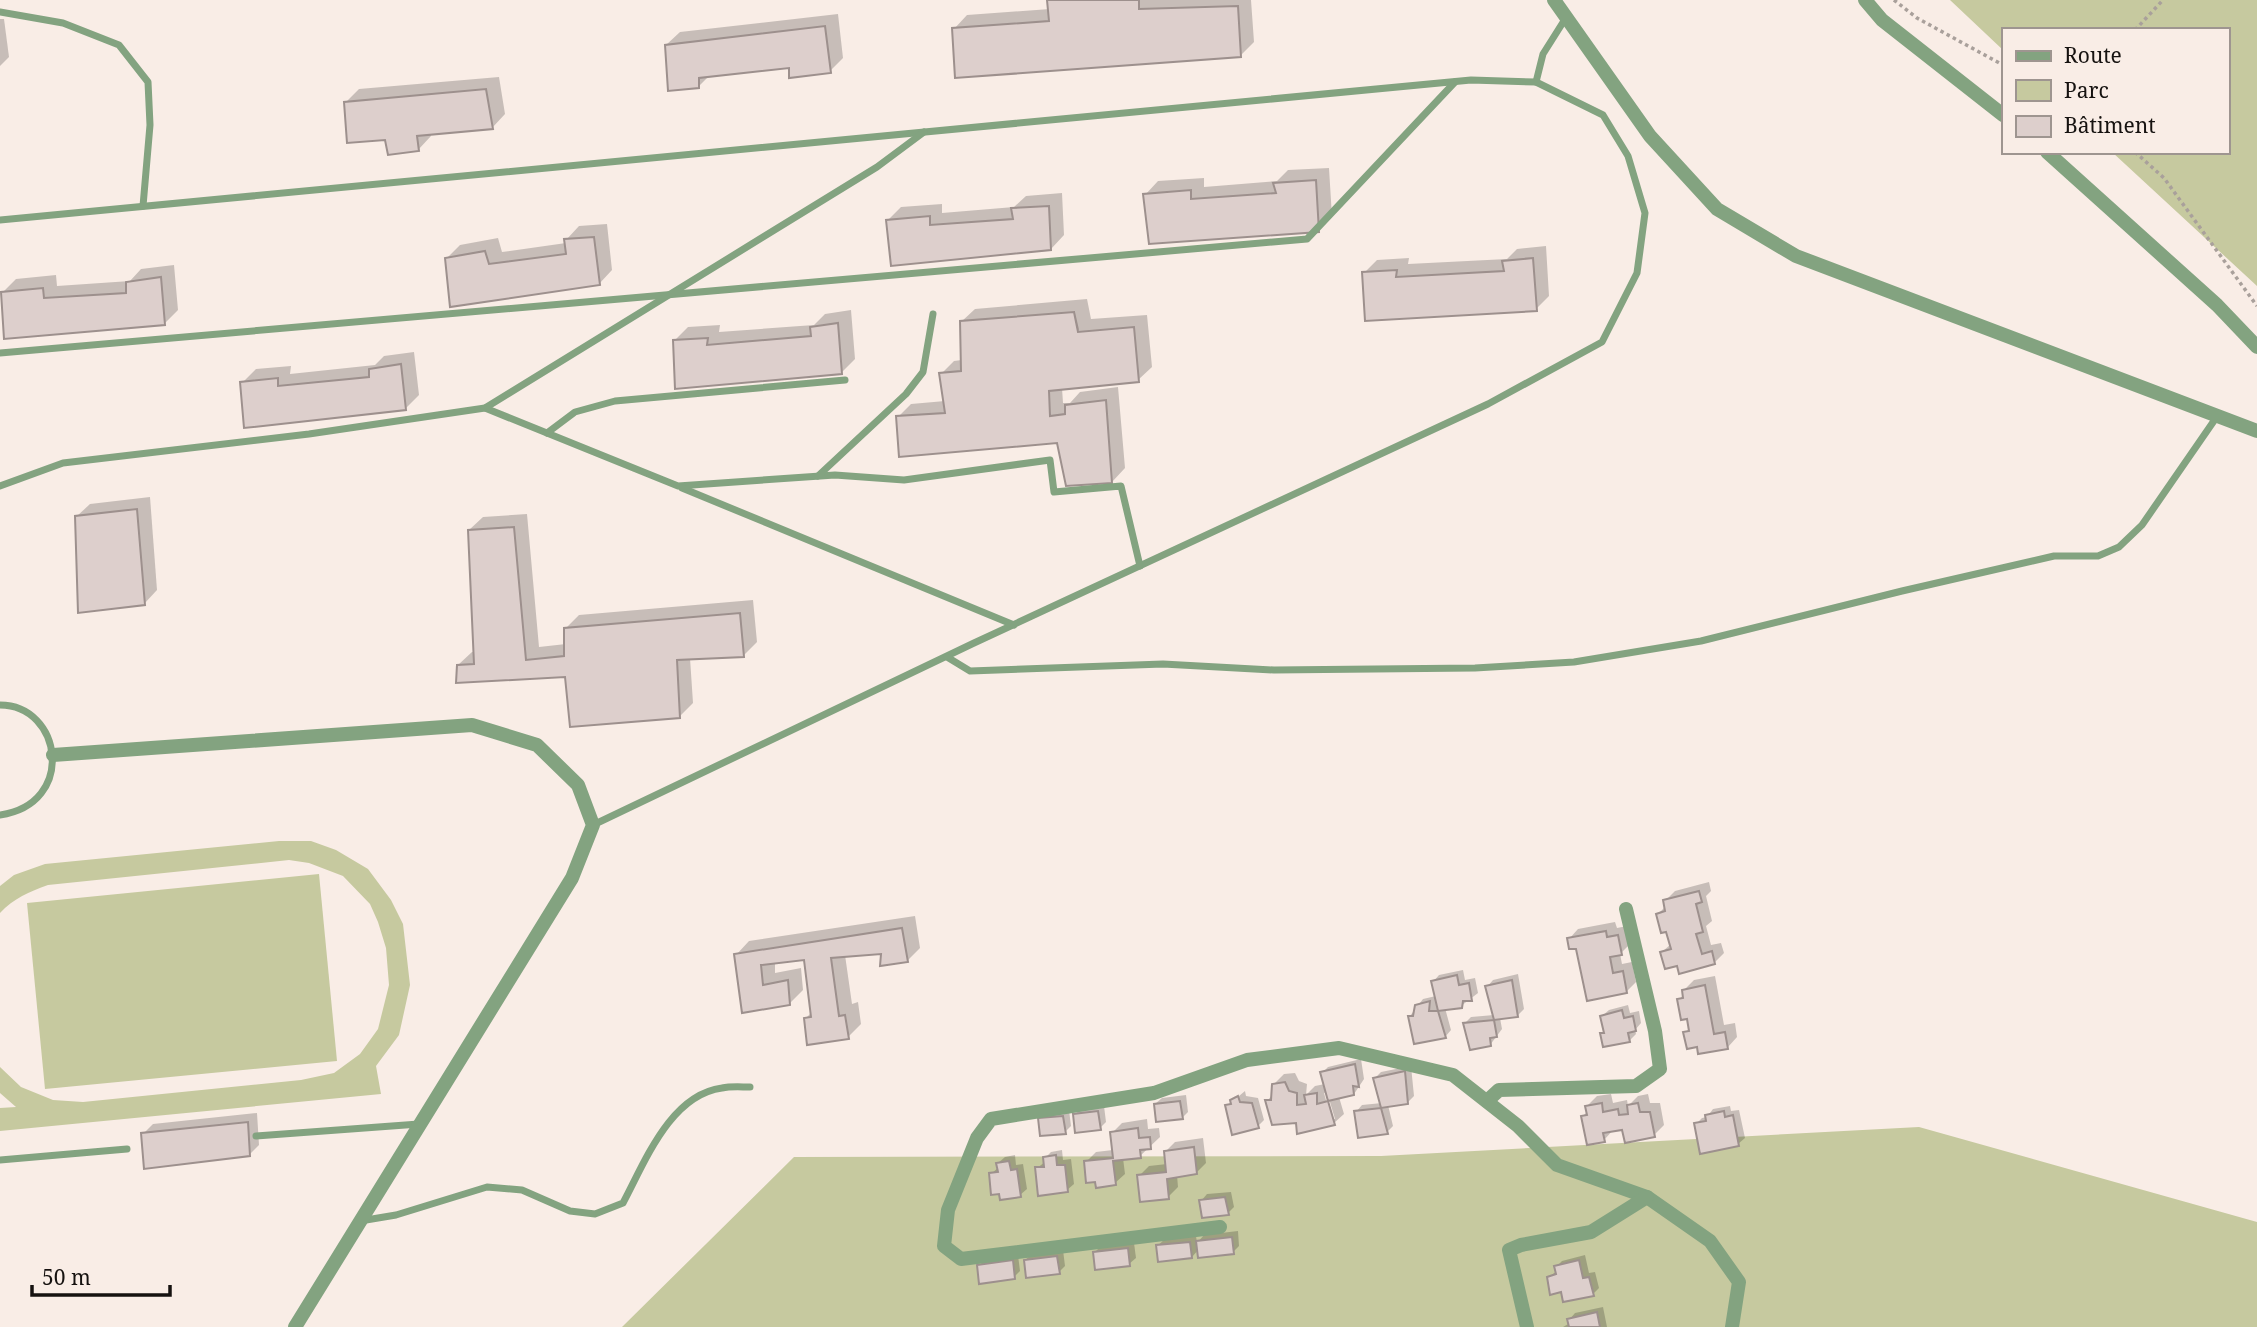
<svg xmlns="http://www.w3.org/2000/svg" width="2257" height="1327" font-family="'Noto Serif',serif">
<style>
.green{fill:#c6c99f}
.shadow{fill:#0003;fill-rule:evenodd}
.building{fill:#ddcfcc;stroke:#9d908d;stroke-width:2}
.lines{fill:none;stroke-linecap:round;stroke-linejoin:round}
.path{stroke:#a9a09b;stroke-width:3.5;stroke-dasharray:3.5 3.5;stroke-linecap:butt}
.service{stroke:#83a380;stroke-width:7}
.minor{stroke:#83a380;stroke-width:14}
</style>
<rect width="100%" height="100%" fill="#f9ede6"/>
<g class="green">
<path d="M1950 0H2257V286L2112 152H2227V30H2003V50Z"/>
<path d="M279 841H311L336 850 368 869 391 900 403 924 410 985 399 1035 376 1066 381 1094 0 1131V1108L16 1107 0 1093V1067L21 1087 53 1100 83 1102 301 1080 334 1073 360 1054 378 1029 389 985 386 948 378 922 370 904 343 876 309 863 289 860 48 885C29 892 14 898 0 913V886L14 875 45 864Z"/>
<path d="M319 874 337 1061 45 1089 27 903Z"/>
<path d="M1919 1127 2257 1222V1327H622L794 1157 1381 1156Z"/>
</g>
<g class="shadow">
<path d="M1049 0H1251L1254 42 1240 56 954 29 967 15 1050 9Z"/>
<path d="M838 14 843 58 830 71 791 66 710 75 698 87 666 45 680 32Z"/>
<path d="M0 19H4L9 57 0 66Z"/>
<path d="M499 77 505 114 492 128 431 133V136L418 150 387 138 346 102 359 89Z"/>
<path d="M1329 168 1332 217 1318 230 1145 195 1158 181 1204 178V187L1277 181 1288 170Z"/>
<path d="M1062 193 1064 235 1051 249 888 220 901 207 942 204V213L1014 207 1026 196Z"/>
<path d="M607 224 612 270 599 284 447 258 460 245 498 238 502 252 566 243V240L579 226Z"/>
<path d="M1546 246 1549 296 1536 309 1364 273 1377 260 1409 258 1408 264 1507 259 1517 249Z"/>
<path d="M174 265 178 310 165 323 3 292 16 279 56 275 57 286 130 281 141 269Z"/>
<path d="M1087 299 1091 319 1147 315 1152 367 1138 380 1062 388 1063 403H1070L1080 392 1118 387 1125 468 1112 482 1058 441 898 417 911 404 945 401 941 374 954 361 962 360 961 322 975 309Z"/>
<path d="M851 310 855 359 841 373 675 340 688 327 720 325 719 332 814 325 825 314Z"/>
<path d="M414 352 419 395 405 409 242 383 256 369 291 366 290 374 375 365 384 356Z"/>
<path d="M150 497 157 590 144 604 76 517 90 504Z"/>
<path d="M527 514 539 647 566 644V628L579 615 753 600 757 642 744 655 690 658 693 703 679 717 567 675 458 665 472 652H476L469 530 483 517Z"/>
<path d="M1709 882 1711 891 1706 896 1712 921 1706 926 1711 945 1721 943 1724 953 1714 963 1678 964 1662 952 1671 944 1667 929 1658 914 1666 906 1665 901 1675 891Z"/>
<path d="M915 916 920 948 907 961 883 952 845 955 852 1004 858 1002 861 1024 848 1037 806 1018 812 1012 805 958 775 961V973L801 968 803 990 790 1003 744 1011 736 955 749 941Z"/>
<path d="M1615 922 1617 928 1627 926 1631 943 1620 954 1622 964 1632 962 1636 982 1626 992 1569 939 1578 929Z"/>
<path d="M1463 970 1465 980 1475 978 1478 993 1461 1006 1445 1008 1451 1030 1445 1037 1410 1016 1423 999 1436 996 1433 982 1439 975Z"/>
<path d="M1518 974 1524 1009 1517 1016 1500 1018 1502 1029 1490 1045 1465 1023 1471 1017 1494 1015 1487 987 1493 980Z"/>
<path d="M1715 976 1724 1025 1735 1023 1737 1037 1728 1047 1698 1045 1685 1033 1690 1028 1688 1017 1679 1000 1684 994V990L1694 980Z"/>
<path d="M1628 1005 1630 1013 1639 1011 1641 1023 1635 1030 1636 1034 1629 1041 1602 1034 1605 1031 1602 1016 1609 1010Z"/>
<path d="M1361 1059 1364 1079 1354 1094 1339 1097 1344 1114 1334 1123 1297 1121 1267 1101 1273 1094 1274 1084 1284 1074 1295 1073 1299 1081 1307 1084 1306 1095 1315 1086 1325 1084 1322 1073 1328 1067ZM1327 1092 1335 1119H1331L1324 1093Z"/>
<path d="M1411 1066 1414 1096 1408 1102 1388 1105 1393 1126 1387 1132 1356 1112 1362 1105 1382 1103 1375 1078 1381 1072Z"/>
<path d="M1245 1091 1246 1096 1258 1098 1264 1120 1258 1126 1227 1106Z"/>
<path d="M1611 1094 1613 1103 1627 1100 1628 1106 1638 1096 1648 1094 1650 1103H1660L1664 1125 1654 1135 1624 1128 1614 1129 1604 1140 1583 1116 1588 1111 1587 1106 1597 1096Z"/>
<path d="M1186 1095 1188 1112 1182 1118 1155 1104 1162 1098Z"/>
<path d="M1104 1106 1106 1122 1100 1128 1074 1115 1081 1109Z"/>
<path d="M1730 1106 1731 1111 1739 1110 1745 1138 1738 1144 1696 1124 1702 1118 1707 1117 1713 1109Z"/>
<path d="M1069 1110 1071 1126 1065 1132 1040 1119Z"/>
<path d="M257 1113 259 1145 249 1155 143 1134 153 1124Z"/>
<path d="M1147 1119 1148 1129 1159 1128 1160 1137 1140 1156 1123 1158 1125 1174 1115 1183 1086 1162 1096 1152 1113 1150 1112 1133 1122 1123Z"/>
<path d="M1203 1138 1206 1163 1196 1173 1177 1175 1178 1187 1168 1197 1139 1176 1149 1166 1167 1164 1165 1152 1175 1142Z"/>
<path d="M1062 1150 1063 1160 1071 1159 1074 1184 1067 1190 1037 1168 1045 1162V1158L1051 1152Z"/>
<path d="M1015 1155 1016 1165 1023 1164 1027 1189 1020 1195 991 1174 999 1167 998 1163 1005 1157Z"/>
<path d="M1231 1192 1234 1207 1228 1213 1201 1201 1207 1194Z"/>
<path d="M1238 1231 1239 1246 1233 1252 1199 1249 1192 1257 1157 1246 1164 1240 1196 1236 1197 1243 1204 1235Z"/>
<path d="M1134 1243 1136 1258 1129 1264 1095 1252 1101 1246Z"/>
<path d="M1063 1250 1065 1266 1059 1272 1025 1260 1032 1254Z"/>
<path d="M1018 1255 1020 1271 1014 1277 979 1266 985 1259Z"/>
<path d="M1585 1255 1589 1273 1595 1272 1599 1288 1593 1294 1563 1290 1549 1277 1557 1271 1556 1267 1562 1261Z"/>
<path d="M1603 1307 1607 1327H1563L1570 1323 1569 1320 1575 1313Z"/>
</g>
<g class="building">
<path d="M1047 0H1139V9L1238 6 1241 57 955 78 952 28 1049 21Z"/>
<path d="M825 26 831 73 789 78V68L699 78V88L668 91 665 45Z"/>
<path d="M486 89 493 129 417 136 419 151 388 155 385 140 347 143 344 102Z"/>
<path d="M1316 180 1319 232 1149 244 1143 194 1191 190V199L1276 193 1273 183Z"/>
<path d="M1049 206 1051 250 891 266 886 220 930 216V225L1013 219 1011 208Z"/>
<path d="M594 237 600 285 450 307 445 258 485 251 489 264 566 254 564 239Z"/>
<path d="M1533 258 1537 311 1365 321 1362 272 1397 270 1396 277 1504 271 1502 261Z"/>
<path d="M161 277 165 325 4 339 1 292 43 288 44 298 126 293V282Z"/>
<path d="M1074 312 1078 332 1134 327 1139 382 1049 391 1050 416 1065 414V405L1106 400 1112 483 1066 486 1057 443 899 457 896 416 945 413 939 373 961 371 960 321 1074 312 1078 330Z"/>
<path d="M838 323 842 374 675 389 673 340 708 338 707 345 811 336 810 327Z"/>
<path d="M401 364 406 410 244 428 240 382 278 378V386L369 377V369Z"/>
<path d="M137 509 145 605 78 613 75 516Z"/>
<path d="M514 527 526 660 564 656V628L740 613 744 657 677 660 680 718 570 727 565 677 456 683 457 665 474 664 468 530Z"/>
<path d="M1699 891 1702 902 1696 904 1703 932 1696 934 1702 954 1712 951 1715 964 1679 974 1677 966 1665 969 1660 952 1671 949 1666 932 1661 933 1656 914 1665 911 1663 900Z"/>
<path d="M902 928 908 962 880 966 881 954 831 958 839 1016 845 1015 849 1039 807 1045 804 1018 811 1017 804 960 761 965 763 985 788 980 790 1005 742 1013 734 954Z"/>
<path d="M1606 931 1607 937 1618 935 1622 955 1610 957 1613 973 1623 971 1627 993 1587 1001 1576 949H1569L1567 938Z"/>
<path d="M1457 975 1459 985 1469 983 1472 1001H1463L1462 1008 1438 1011 1431 981Z"/>
<path d="M1512 980 1518 1017 1494 1020 1485 986Z"/>
<path d="M1705 985 1714 1034 1725 1032 1728 1049 1698 1054 1697 1047 1687 1049 1683 1032 1689 1031 1687 1019 1681 1020 1677 999 1683 998 1682 990Z"/>
<path d="M1430 1001 1429 1011H1438L1446 1038 1414 1044 1408 1016H1413L1415 1005Z"/>
<path d="M1622 1010 1624 1018 1633 1016 1636 1031 1628 1033 1630 1042 1603 1047 1600 1033H1604L1600 1016Z"/>
<path d="M1494 1020 1497 1037 1490 1038 1491 1046 1470 1050 1463 1023Z"/>
<path d="M1355 1064 1359 1087 1353 1086 1354 1095 1328 1101 1320 1072Z"/>
<path d="M1405 1071 1408 1104 1381 1108 1373 1078Z"/>
<path d="M1285 1082 1289 1091 1297 1093V1105L1306 1104 1304 1095 1317 1093V1104L1328 1101 1335 1125 1297 1134 1296 1123 1272 1125 1265 1100H1271L1272 1084Z"/>
<path d="M1238 1096 1240 1102 1252 1103 1259 1128 1232 1135 1225 1105 1231 1104 1230 1100Z"/>
<path d="M1180 1101 1183 1119 1156 1122 1154 1104Z"/>
<path d="M1602 1103 1603 1112 1618 1109 1619 1115 1628 1114 1627 1105 1638 1103 1640 1112H1650L1655 1137 1625 1143 1622 1130 1603 1133 1605 1142 1587 1145 1581 1116 1587 1115 1585 1106Z"/>
<path d="M1381 1108 1388 1134 1358 1138 1354 1111Z"/>
<path d="M1098 1111 1101 1130 1075 1133 1073 1114Z"/>
<path d="M1724 1111 1725 1117 1733 1115 1739 1146 1700 1154 1694 1123 1706 1121 1705 1115Z"/>
<path d="M1063 1116 1066 1134 1040 1136 1038 1118Z"/>
<path d="M248 1122 250 1156 144 1169 141 1133Z"/>
<path d="M1138 1128 1139 1138 1150 1137 1151 1149 1140 1150 1141 1158 1113 1161 1116 1185 1096 1188 1095 1182 1086 1183 1084 1161 1113 1158 1110 1132Z"/>
<path d="M1194 1147 1197 1174 1167 1179 1169 1199 1140 1202 1137 1175 1166 1172 1164 1151Z"/>
<path d="M1056 1155 1057 1165H1065L1068 1192 1038 1196 1035 1167H1044L1043 1157Z"/>
<path d="M1009 1161 1011 1170 1017 1169 1021 1197 1000 1200 999 1194 991 1195 989 1173 998 1172 996 1163Z"/>
<path d="M1225 1197 1229 1215 1202 1218 1199 1200Z"/>
<path d="M1232 1237 1234 1254 1198 1258 1196 1241Z"/>
<path d="M1190 1242 1192 1258 1158 1262 1156 1245Z"/>
<path d="M1128 1248 1130 1266 1095 1270 1093 1252Z"/>
<path d="M1057 1256 1060 1274 1026 1278 1024 1260Z"/>
<path d="M1013 1260 1015 1279 979 1284 977 1265Z"/>
<path d="M1579 1260 1583 1278 1589 1277 1594 1296 1563 1302 1561 1292 1550 1295 1547 1277 1556 1274 1554 1266Z"/>
<path d="M1597 1312 1600 1327H1569L1567 1319Z"/>
</g>
<g class="lines">
<g class="path">
<path d="M1894 0 1917 18 2003 65"/>
<path d="M2135 30 2163 0"/>
<path d="M2135 152 2164 178 2257 306"/>
</g>
<g class="service">
<path d="M0 12 63 23 119 45 148 82 150 125 143 206"/>
<path d="M1536 82 1543 54 1567 16"/>
<path d="M0 220 1471 80 1536 82 1603 115 1628 156 1645 213 1637 273 1602 342 1488 404 974 643 593 825"/>
<path d="M0 353 1307 239 1455 82"/>
<path d="M485 408 678 486 835 475 904 480 1050 460 1054 492 1121 486 1140 566"/>
<path d="M547 433 575 412 615 401 845 380"/>
<path d="M818 476 906 394 923 372 933 314"/>
<path d="M0 486 63 463 309 434 485 408 877 167 924 132"/>
<path d="M682 488 1014 625"/>
<path d="M947 657 970 671 1163 664 1274 670 1475 668 1574 662 1701 641 1902 591 2054 556H2098L2119 547 2142 525 2218 415"/>
<path d="M0 705C62 705 77 804 0 815"/>
<path d="M256 1136 419 1124"/>
<path d="M0 1160 127 1149"/>
<path d="M360 1221 396 1215 487 1187 522 1190 570 1211 595 1214 623 1203C645 1162 670 1095 722 1088 731 1086 741 1087 750 1087"/>
</g>
<g class="minor">
<path d="M1554 0 1650 136 1717 209 1796 256 2257 431"/>
<path d="M1865 0 1882 20 2003 115"/>
<path d="M2047 152 2217 305 2257 347"/>
<path d="M53 755 472 725 537 745 578 785 593 825 572 878 295 1327"/>
<path d="M1487 1101 1499 1090 1636 1086 1660 1069 1655 1031 1626 909"/>
<path d="M1220 1227 961 1259 944 1246 948 1210 977 1138 991 1119 1154 1093 1247 1060 1339 1048 1453 1075 1518 1126 1557 1165 1647 1197 1710 1241 1739 1282 1732 1327"/>
<path d="M1527 1327 1509 1250 1521 1245 1591 1232 1647 1197"/>
</g>
</g>
<rect x="2002" y="28" width="228" height="126" fill="#f9ede6" stroke="#9e9590" stroke-width="2"/>
<rect x="2016" y="51" width="35" height="10" fill="#83a380" stroke="#9e9590" stroke-width="2"/>
<text x="2064" y="63" font-size="21" fill="#161210">Route</text>
<rect x="2016" y="80" width="35" height="21" fill="#c6c99f" stroke="#9e9590" stroke-width="2"/>
<text x="2064" y="98" font-size="21" fill="#161210">Parc</text>
<rect x="2016" y="116" width="35" height="21" fill="#ddcfcc" stroke="#9e9590" stroke-width="2"/>
<text x="2064" y="133" font-size="21" fill="#161210">Bâtiment</text>
<path d="M32 1285v10h138v-10" fill="none" stroke="#161210" stroke-width="3.5"/>
<text x="42" y="1285" font-size="21" fill="#161210" stroke="#f9ede6" stroke-width="5" paint-order="stroke">50 m</text>
</svg>
